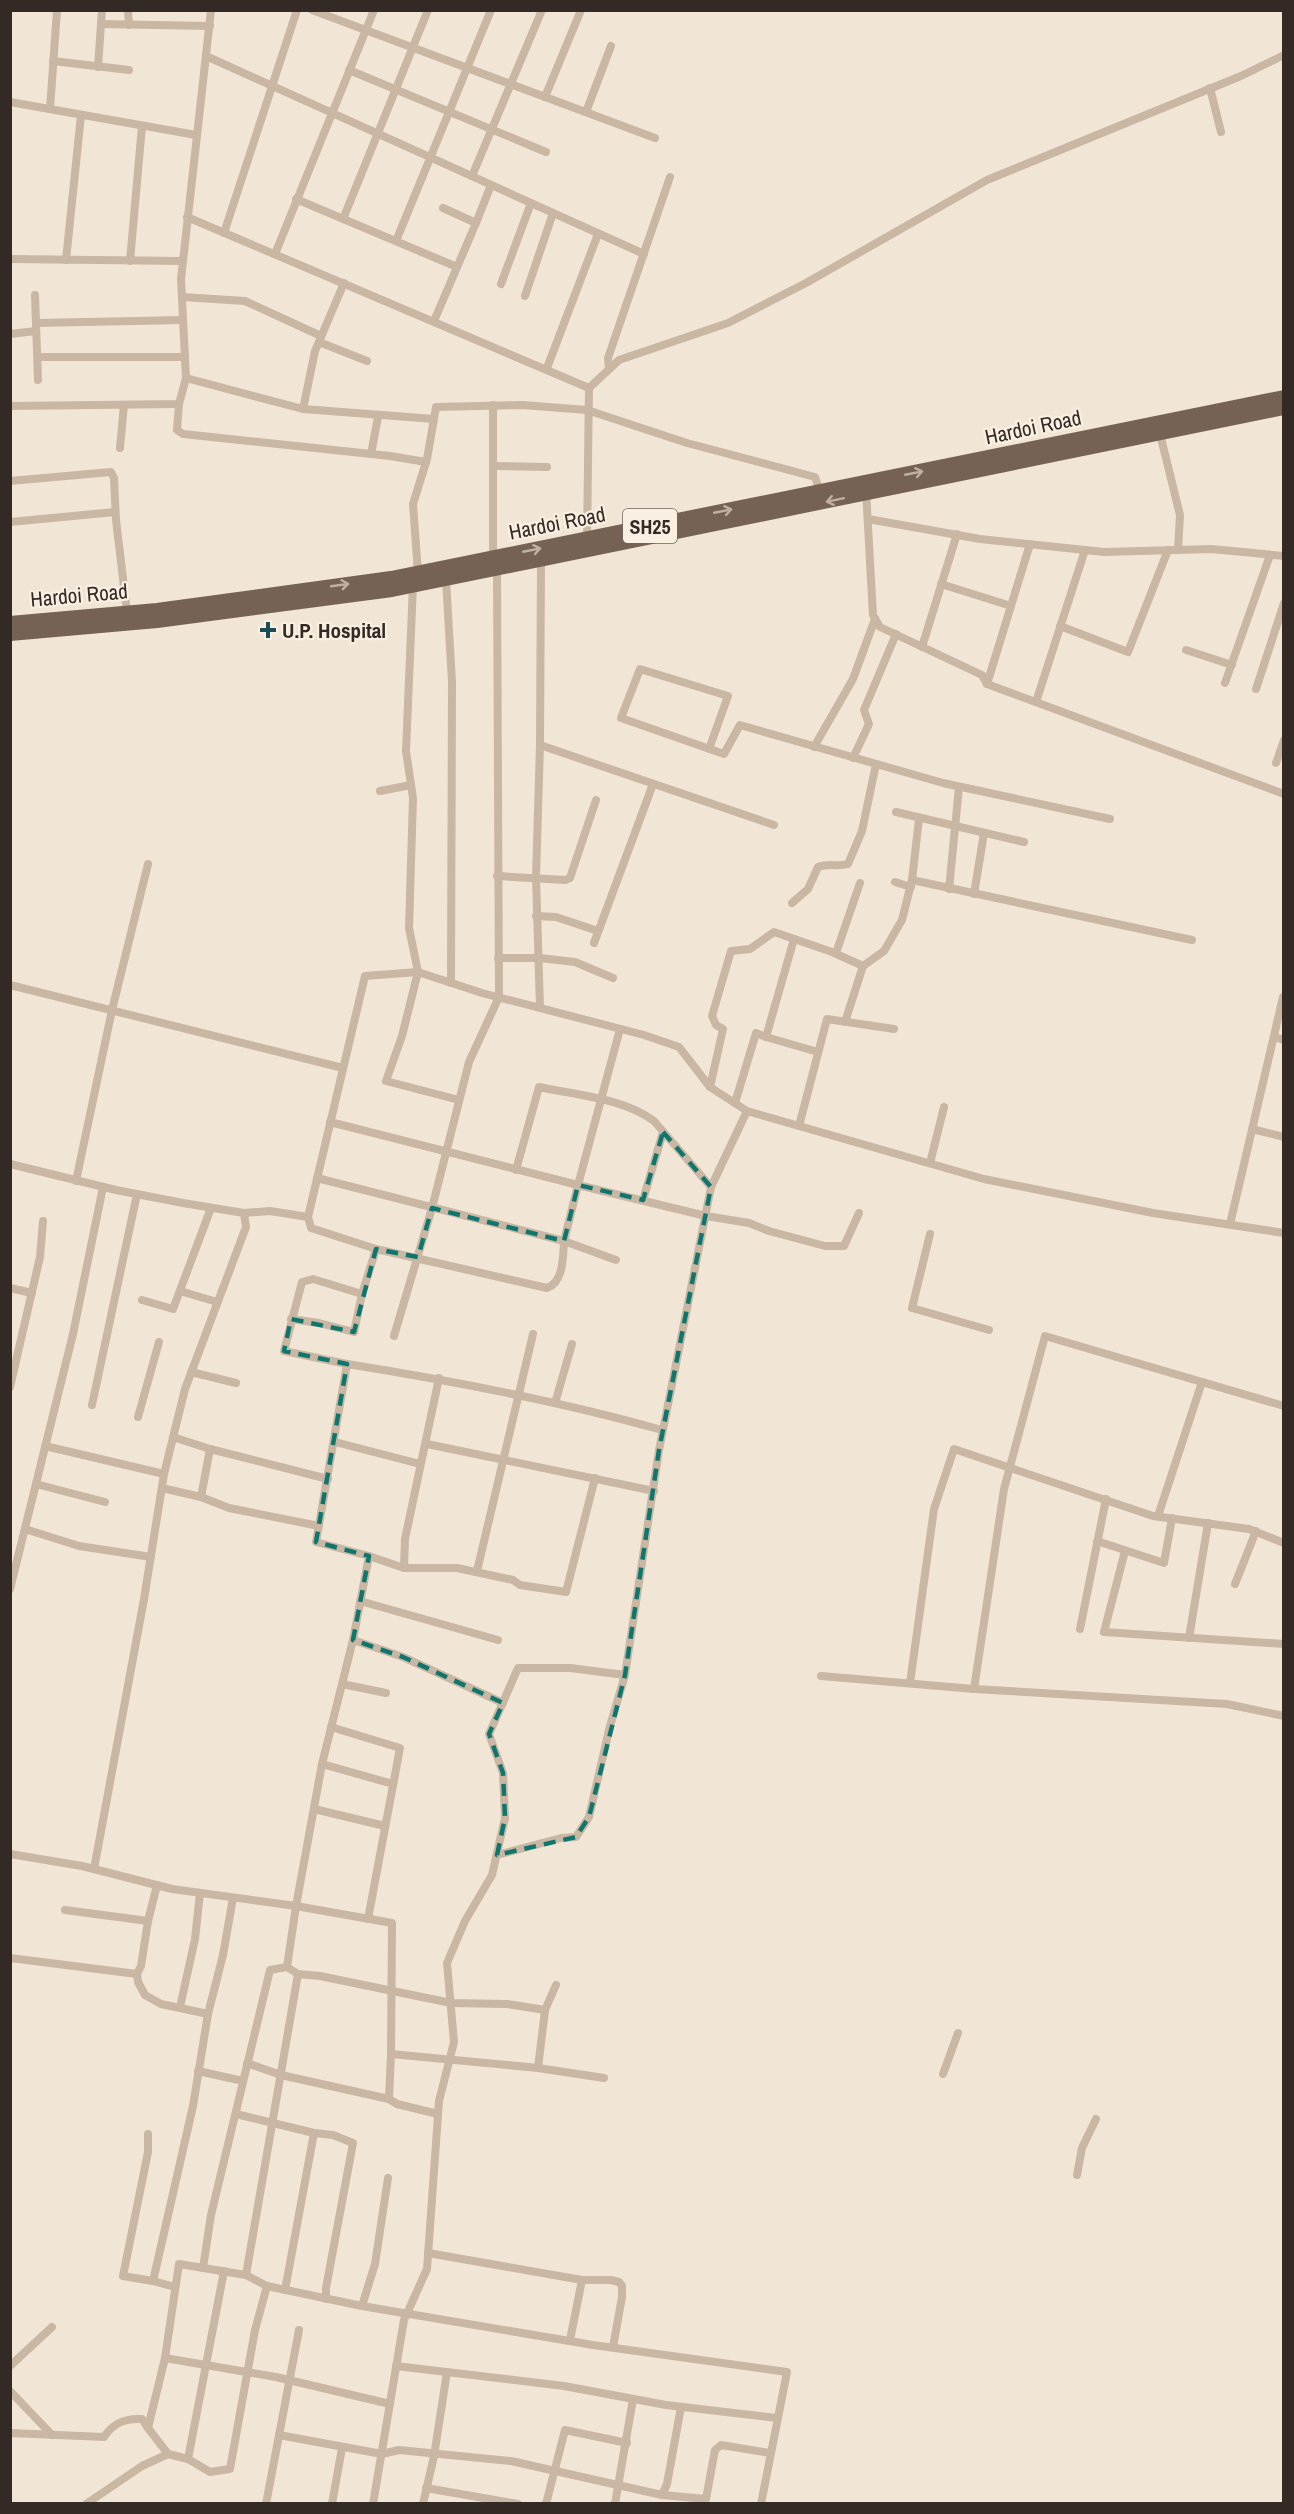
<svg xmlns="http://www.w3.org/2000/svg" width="1294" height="2514" font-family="'Archivo Narrow',sans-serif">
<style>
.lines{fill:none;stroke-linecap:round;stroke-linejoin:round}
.minor{stroke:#c9b6a3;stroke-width:8}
.primary{stroke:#766255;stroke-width:14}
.oneway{stroke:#beb0a3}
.marked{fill:none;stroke:#0f766e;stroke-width:4.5;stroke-dasharray:12 8;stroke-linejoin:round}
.poi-dot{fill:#1a4d55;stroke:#f9f0e2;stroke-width:2}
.labels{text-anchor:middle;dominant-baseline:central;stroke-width:4.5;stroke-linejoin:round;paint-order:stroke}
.shield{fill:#f9f0e2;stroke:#6e655e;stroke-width:1.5}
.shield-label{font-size:20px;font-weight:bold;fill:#332a25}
.street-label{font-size:21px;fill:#332a25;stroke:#f9f0e2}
.poi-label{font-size:21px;font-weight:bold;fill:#332a25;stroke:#f9f0e2;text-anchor:start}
</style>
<rect width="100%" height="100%" fill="#f1e6d6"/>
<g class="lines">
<g class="minor">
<path d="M128 10 129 25"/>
<path d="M312 10 655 138"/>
<path d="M101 24 210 26"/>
<path d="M206 56 644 254"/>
<path d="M53 61 129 70"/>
<path d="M98 67 102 10"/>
<path d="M349 70 546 152"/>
<path d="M1210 88 1221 132"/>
<path d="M545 97 581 10"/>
<path d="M10 102 196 135"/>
<path d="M50 109 57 10"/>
<path d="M586 112 611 46"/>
<path d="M472 176 542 10"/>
<path d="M296 199 457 267"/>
<path d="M187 217 589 388"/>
<path d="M343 219 428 10"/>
<path d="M476 223 491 185"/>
<path d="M224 233 297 10"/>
<path d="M396 241 491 10"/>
<path d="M275 254 374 10"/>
<path d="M10 259 183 261"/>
<path d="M66 260 81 115"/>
<path d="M130 261 142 126"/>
<path d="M501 284 531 203"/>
<path d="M35 295 38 380"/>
<path d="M525 296 553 213"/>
<path d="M182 297 245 301 321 336"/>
<path d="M434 321 476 223 443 208"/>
<path d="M36 323 183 320"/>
<path d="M10 334 36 331"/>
<path d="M319 342 367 361"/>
<path d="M38 357H185"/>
<path d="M547 368 598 234"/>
<path d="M609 369 608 358 670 177"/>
<path d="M186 378 303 409 434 419"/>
<path d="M179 404 177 430 183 434 390 456 426 462"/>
<path d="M10 406 179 404 186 378 181 279 211 10"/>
<path d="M303 409 315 351 344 283"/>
<path d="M1160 434 1180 515 1178 550"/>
<path d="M120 448 124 405"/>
<path d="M371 454 378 417"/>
<path d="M493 466 547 467"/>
<path d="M10 481 111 472 114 478 116 520 127 612"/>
<path d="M866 490 873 615 880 627 982 675 987 684 1284 794"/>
<path d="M868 519 980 539 1104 552 1211 549 1284 556"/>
<path d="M10 522 115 512"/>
<path d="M587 540 589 388 619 360 728 323 806 283 987 180 1241 76 1284 55"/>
<path d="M446 579 452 682 451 983"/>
<path d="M941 584 1011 606"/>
<path d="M1060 626 1128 652 1168 550"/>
<path d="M922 647 957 534"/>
<path d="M1186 650 1232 665"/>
<path d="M1225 683 1270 555"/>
<path d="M987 684 1030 544"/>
<path d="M1256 689 1284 603"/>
<path d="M1036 702 1085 550"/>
<path d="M540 745 774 825"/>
<path d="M814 747 853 679 875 619"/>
<path d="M709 749 728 696 640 669 621 718 724 754 740 725 943 783 1110 819"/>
<path d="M853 758 869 724 864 710 896 634"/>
<path d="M1276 763 1284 740"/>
<path d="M380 791 411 785"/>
<path d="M896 812 1024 842"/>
<path d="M497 876 565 880 570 878 596 800"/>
<path d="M912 880 1192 940"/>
<path d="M895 882 911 887"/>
<path d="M949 889 959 787"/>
<path d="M974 894 984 833"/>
<path d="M792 903 808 889 818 867C829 863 837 867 848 864L862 831 876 764"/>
<path d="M536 916 556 917 598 931"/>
<path d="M594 943 653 784"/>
<path d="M836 953 860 883"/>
<path d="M498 958H540L575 962 613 978"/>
<path d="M10 985 343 1068"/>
<path d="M540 1008 536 877 540 745 541 560"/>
<path d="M845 1022 863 966 884 951 902 920 912 880 919 819"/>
<path d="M766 1037 818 1052"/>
<path d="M1274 1037 1284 1040"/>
<path d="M710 1087 723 1029 716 1025 712 1016 731 951 750 949 774 932 832 952 863 966"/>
<path d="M459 1100 386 1081 402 1036 418 972 409 928 413 798 406 751 413 585 418 573 413 504 427 459 436 407 522 405 587 410 687 443 815 477 820 492"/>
<path d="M735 1103 756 1033 766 1037 794 939"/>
<path d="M330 1122 578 1185 620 1029"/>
<path d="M799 1126 827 1019 894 1029"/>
<path d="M1252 1129 1284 1137"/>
<path d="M930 1163 944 1107"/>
<path d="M10 1164 116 1190 183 1203 244 1213 270 1211 308 1217 365 976 418 972 482 993 644 1035 679 1047 710 1087 747 1111 984 1179 1153 1213 1284 1233"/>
<path d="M516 1170 539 1087C576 1095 623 1098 654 1121L711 1187"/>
<path d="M317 1178 564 1241 578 1185 706 1216 749 1223 769 1231 825 1246H844L859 1213"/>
<path d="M76 1181 112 1010 148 864"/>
<path d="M643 1200 663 1132"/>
<path d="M308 1217 311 1228 376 1249 547 1288C564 1282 563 1256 564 1241L616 1260"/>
<path d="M1230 1224 1283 997"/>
<path d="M930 1234 912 1308 989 1330"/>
<path d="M10 1288 32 1293"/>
<path d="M180 1291 217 1302"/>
<path d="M142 1300 173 1309 211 1208"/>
<path d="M291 1319 319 1323 354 1332 362 1294 376 1249"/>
<path d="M394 1336 432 1208 469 1062 499 997 497 569 493 558V405"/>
<path d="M347 1364 284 1351 302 1282 313 1279 362 1294"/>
<path d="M191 1372 236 1383"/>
<path d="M10 1387 40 1257 43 1221"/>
<path d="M555 1403 572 1344"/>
<path d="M92 1405 137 1194"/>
<path d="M138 1417 159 1342"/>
<path d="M173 1437 210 1449 328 1479"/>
<path d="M335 1442 420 1464"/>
<path d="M427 1444 654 1491"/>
<path d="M45 1446 164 1474"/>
<path d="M36 1484 105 1502"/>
<path d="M162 1488 201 1497 229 1508 319 1526"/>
<path d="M201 1497 210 1449"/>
<path d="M1158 1516 1202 1382"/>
<path d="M25 1529 79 1546 151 1557"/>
<path d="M1097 1541 1164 1563 1172 1518"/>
<path d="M1125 1551 1104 1632 1284 1644"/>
<path d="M369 1556 404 1568H457L513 1580 520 1585 566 1592 595 1478"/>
<path d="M404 1568 405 1539 439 1378"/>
<path d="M477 1571 533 1334"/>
<path d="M1235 1584 1256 1531"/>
<path d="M10 1589 73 1334 103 1187"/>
<path d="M360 1601 498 1640"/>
<path d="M1080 1629 1106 1499"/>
<path d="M1189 1638 1208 1523"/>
<path d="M353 1640 403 1657 503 1703"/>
<path d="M821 1676 974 1689 1227 1704 1284 1716"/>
<path d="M910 1683 934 1509 954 1449 1153 1516 1249 1529 1284 1543"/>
<path d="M342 1684 386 1693"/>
<path d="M974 1689 1004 1489 1045 1336 1284 1406"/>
<path d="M331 1727 400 1748 368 1919"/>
<path d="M322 1764 393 1784"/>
<path d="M314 1809 385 1826"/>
<path d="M10 1854 82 1866 172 1889 296 1906 392 1923 391 2054 538 2068 545 2010 556 1985"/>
<path d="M497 1855 561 1838 576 1837 589 1817 610 1726 625 1675 659 1450 711 1187 747 1111"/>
<path d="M94 1869 144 1599 164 1474 185 1389 246 1227 244 1213"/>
<path d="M157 1885 148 1921 141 1966 137 1974 138 1982 145 1995 161 2004 208 2014"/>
<path d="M65 1910 148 1921"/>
<path d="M10 1958 137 1974"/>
<path d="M287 1967 296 1906 322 1764 353 1640 369 1556 316 1542 347 1364C454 1381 559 1401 662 1430"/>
<path d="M180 2007 195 1939 200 1893"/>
<path d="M247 2063 281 2075 389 2099 397 2104 438 2114"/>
<path d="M538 2068 604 2078"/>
<path d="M198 2071 243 2081"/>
<path d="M943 2074 958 2033"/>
<path d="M389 2099 391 2054"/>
<path d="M236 2114 314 2133 333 2135 353 2143 326 2288V2299"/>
<path d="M148 2134V2152L123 2276 153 2281 175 2287"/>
<path d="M1077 2175 1082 2148 1096 2119"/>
<path d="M428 2253 582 2280H611L619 2282 622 2286V2297L613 2347"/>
<path d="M203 2268 211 2215 270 1970 287 1967 298 1974 320 1976 451 2003 507 2004 545 2010"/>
<path d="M246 2275 267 2286 362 2306 593 2345 787 2372 761 2504"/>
<path d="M153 2281 193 2106 208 2014 223 1955 233 1898"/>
<path d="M285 2290 314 2133"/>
<path d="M362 2306 375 2264 388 2178"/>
<path d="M570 2340 582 2280"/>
<path d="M165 2358 276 2377 390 2404"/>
<path d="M10 2366 52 2327"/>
<path d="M396 2366 564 2386 666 2405 777 2418"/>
<path d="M10 2391 52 2435"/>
<path d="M148 2428 168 2454"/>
<path d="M10 2433 104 2437C113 2423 125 2418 142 2419L148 2428 165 2358 179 2264 246 2275 298 1974"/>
<path d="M279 2435 382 2454 399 2450 511 2461 662 2495 706 2499 715 2450 721 2445 770 2453"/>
<path d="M188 2459 224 2271"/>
<path d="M426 2488 518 2504"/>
<path d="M662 2495 667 2484 681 2407"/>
<path d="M86 2504 142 2466 168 2454 188 2459 210 2472 230 2469 255 2330 267 2286"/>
<path d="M266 2504 299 2330"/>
<path d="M332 2504 342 2448"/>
<path d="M373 2504 404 2320 427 2269 439 2101 454 2042 447 1963 465 1921 492 1875 505 1818 503 1773 489 1734 518 1668H570L625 1675"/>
<path d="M423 2504 434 2456 447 2372"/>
<path d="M546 2504 565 2430 627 2443"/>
<path d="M615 2504 633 2399"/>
</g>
<g class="primary">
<path d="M10 623 157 610 391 578 1284 397"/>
<path d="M10 634 157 621 392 590 1284 408"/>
</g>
</g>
<defs><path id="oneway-shaft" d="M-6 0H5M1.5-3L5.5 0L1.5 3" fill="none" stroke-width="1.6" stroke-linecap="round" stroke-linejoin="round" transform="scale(1.5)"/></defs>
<g class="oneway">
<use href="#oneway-shaft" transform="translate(914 473) rotate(-11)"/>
<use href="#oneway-shaft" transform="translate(835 500) rotate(168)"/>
<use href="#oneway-shaft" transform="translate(723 511) rotate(-11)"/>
<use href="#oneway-shaft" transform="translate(532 550) rotate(-11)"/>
<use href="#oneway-shaft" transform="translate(340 585) rotate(-8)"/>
</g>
<path class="marked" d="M663 1132 711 1187 659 1450 625 1675 589 1817 576 1837 497 1855 505 1818 503 1773 489 1734 503 1703 403 1657 353 1640 369 1556 316 1542 347 1364 284 1351 291 1319 354 1332 376 1249 418 1257 432 1208 564 1241 578 1185 643 1200Z"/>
<path class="poi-dot" d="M265 621h6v6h6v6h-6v6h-6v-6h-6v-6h6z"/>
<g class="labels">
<rect class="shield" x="623" y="509" width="54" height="34" rx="4.5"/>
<g class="shield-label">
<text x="650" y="526">SH25</text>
</g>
<g class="street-label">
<text transform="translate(1033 427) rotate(-12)">Hardoi Road</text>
<text transform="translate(557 523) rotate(-11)">Hardoi Road</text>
<text transform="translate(79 595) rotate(-5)">Hardoi Road</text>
</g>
<g class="poi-label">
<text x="282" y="630">U.P. Hospital</text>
</g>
</g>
<rect width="1294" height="2514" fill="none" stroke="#332a25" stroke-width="24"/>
</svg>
